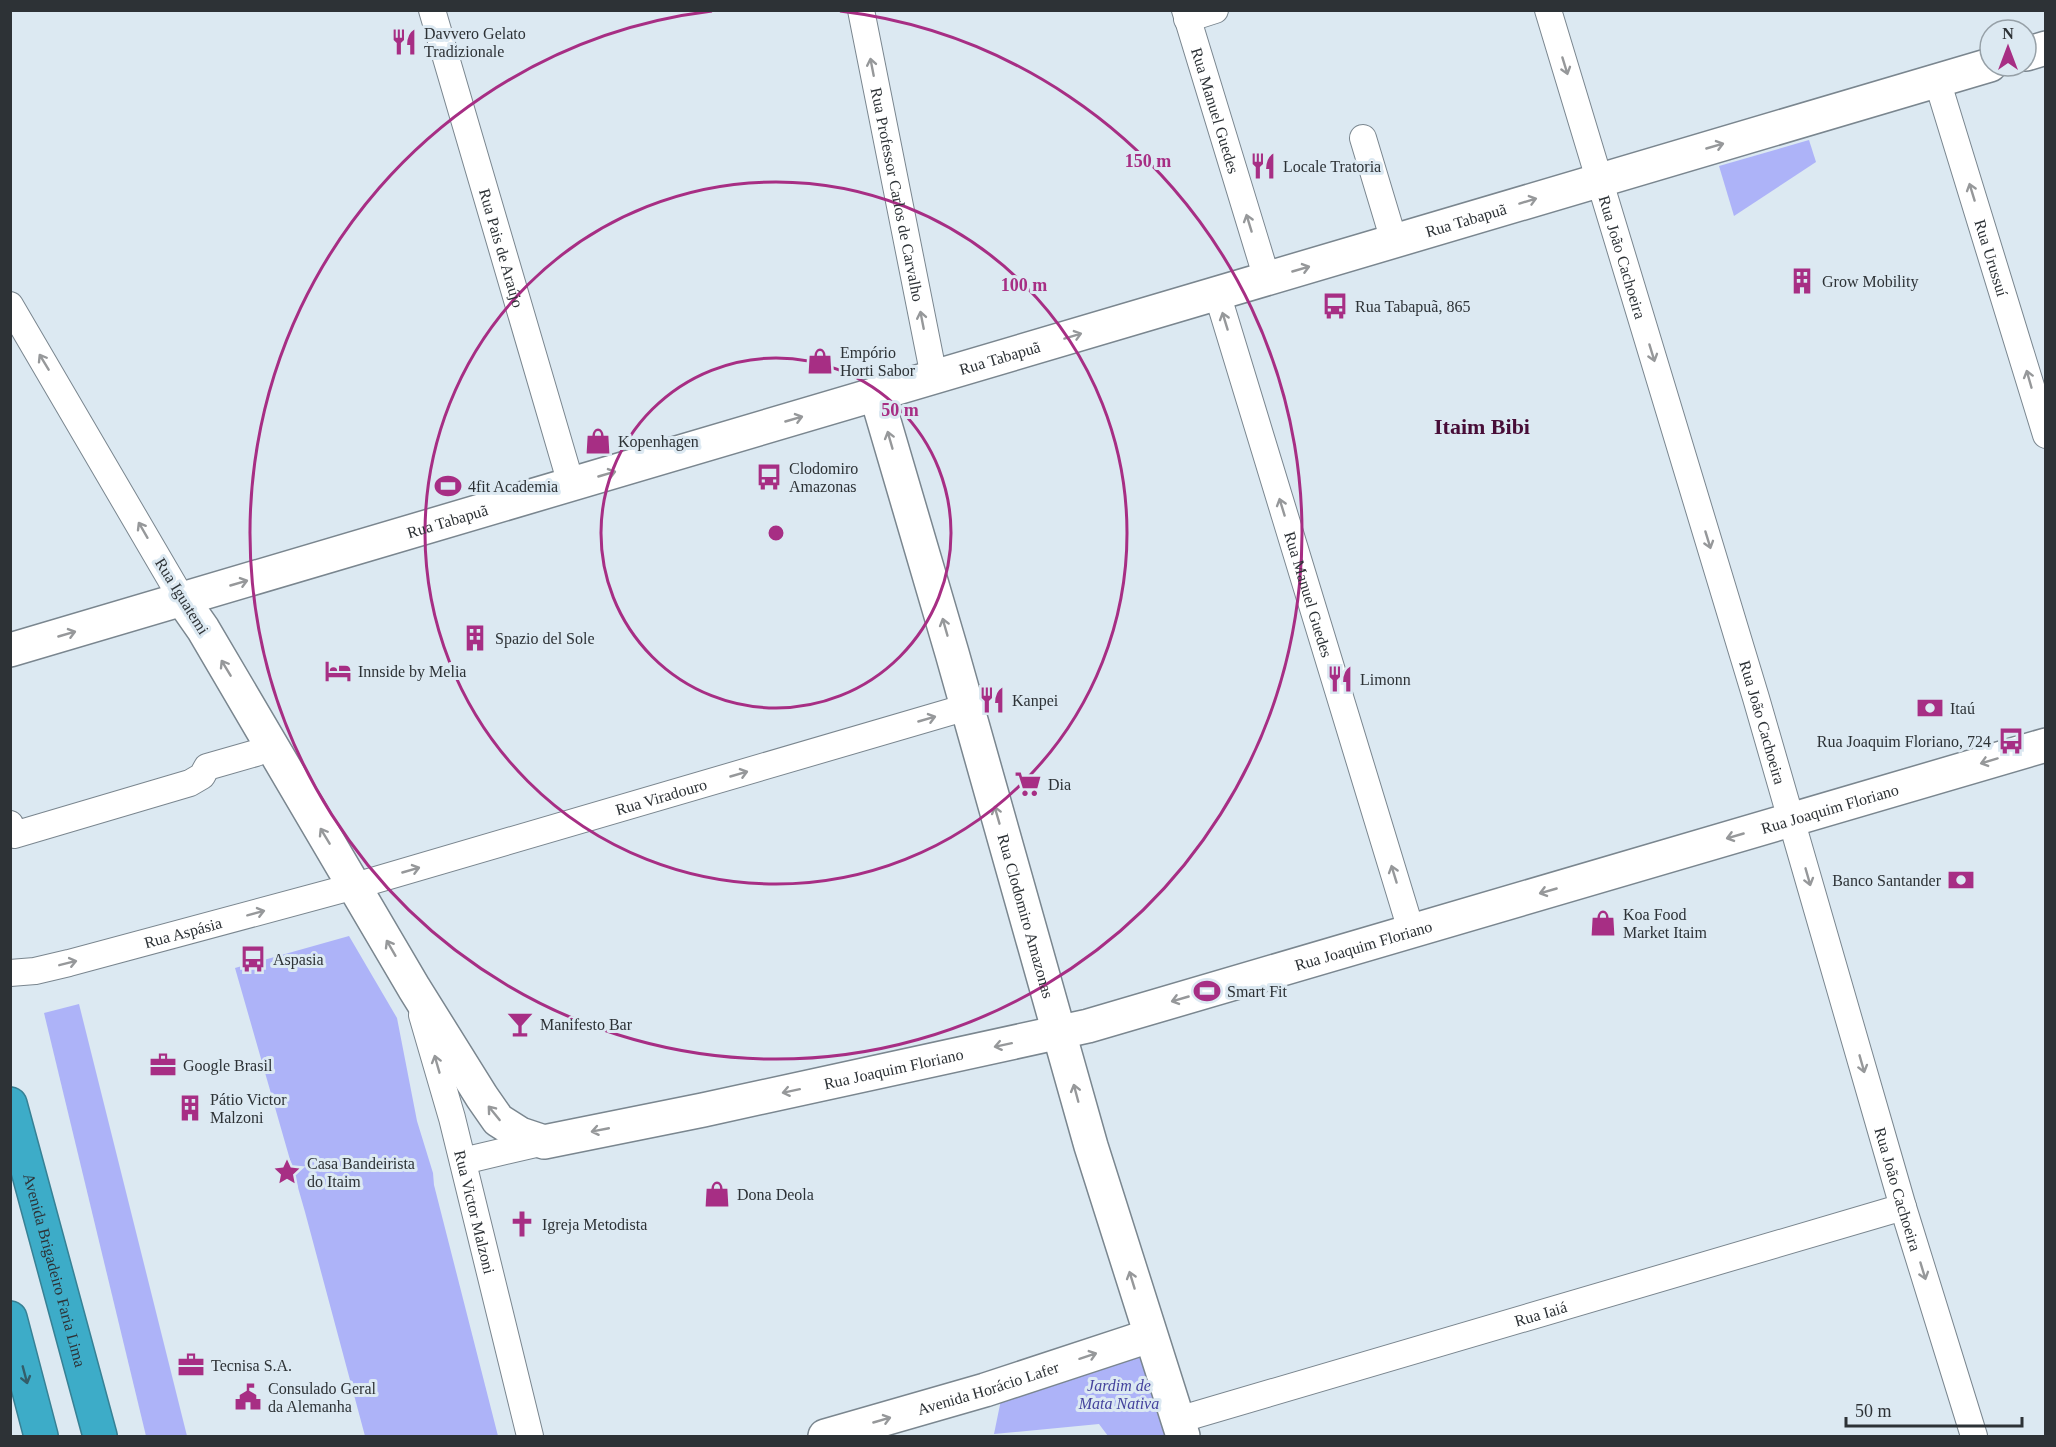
<svg xmlns="http://www.w3.org/2000/svg" width="2056" height="1447" font-family="'Times New Roman',serif">
<style>
.green{fill:#adb3f8}
.lines{fill:none;stroke-linecap:round;stroke-linejoin:round}
.street-casing{stroke:#7a868f;stroke-width:28}
.secondary-casing{stroke:#7a868f;stroke-width:36}
.highway-casing{stroke:#378195;stroke-width:36}
.street{stroke:#fff;stroke-width:26}
.secondary{stroke:#fff;stroke-width:33}
.highway{stroke:#3dacc8;stroke-width:33}
.oneway{stroke:#96989a}
.oneway2{stroke:#335d69}
.ring{fill:none;stroke:#a72e84;stroke-width:3}
.labels{text-anchor:middle;dominant-baseline:central;stroke-width:6;stroke-linejoin:round;paint-order:stroke}
.poi-label{font-size:16px;fill:#2d3236;stroke:#dce9f2;text-anchor:start}
.street-label{font-size:16px;fill:#2d3236;stroke:#dce9f2}
.park-label{font-size:16px;font-style:italic;fill:#44429d;stroke:#dce9f2}
.district-label{font-size:22px;font-weight:bold;fill:#470d37;stroke:#dce9f2}
.centre{fill:#a72e84;stroke:#dce9f2;stroke-width:3}
.ring-label{font-size:18px;text-anchor:middle;font-weight:bold;fill:#a72e84;stroke:#dce9f2;stroke-width:6;stroke-linejoin:round;paint-order:stroke}
</style>
<rect width="100%" height="100%" fill="#dce9f2"/>
<g class="green">
<path d="M1809 140 1816 162 1734 216 1719 166Z"/>
<path d="M349 936 397 1018 417 1121 433 1173 434 1185 498 1436H365L305 1212 235 968Z"/>
<path d="M79 1004 187 1436H146L44 1013Z"/>
<path d="M1142 1351 1168 1436H1108L1099 1424 994 1434 1003 1390Z"/>
</g>
<g class="lines">
<g class="street-casing">
<g id="street">
<path id="s1" d="M432 10 571 484"/>
<path id="s2" d="M861 10 934 377"/>
<path id="s3" d="M1185 10 1267 279"/>
<path id="s4" d="M1548 10 1756 698 1903 1207 1974 1436"/>
<path d="M1187 19 1215 10"/>
<path id="s5" d="M1937 80 2046 435"/>
<path d="M1363 138 1394 241"/>
<path id="s6" d="M1217 293 1411 930"/>
<path d="M10 305 182 599"/>
<path d="M10 824 14 835 190 783 202 776 207 767 256 753 272 746"/>
<path id="s7" d="M10 973 35 971 69 963 355 886 967 707"/>
<path id="s8" d="M422 1015 452 1118 530 1436"/>
<path d="M463 1161 544 1142"/>
<path id="s9" d="M1178 1420 1903 1207"/>
</g>
</g>
<g class="secondary-casing">
<g id="secondary">
<path d="M2026 54 2046 48"/>
<path id="s10" d="M876 394 952 653 1091 1146 1183 1436"/>
<path id="s11" d="M182 599 203 629 414 988 482 1097 498 1120 520 1134 544 1142 703 1110 1088 1026 2046 745"/>
<path id="s12" d="M10 650 1990 65"/>
<path id="s13" d="M825 1436 985 1390 1149 1336"/>
</g>
</g>
<g class="highway-casing">
<g id="highway">
<path id="s14" d="M10 1104 100 1436"/>
<path d="M10 1318 41 1436"/>
</g>
</g>
<use href="#street" class="street"/>
<use href="#secondary" class="secondary"/>
<use href="#highway" class="highway"/>
</g>
<defs><path id="oneway-shaft" d="M-6 0H5M1.5-3L5.5 0L1.5 3" fill="none" stroke-width="1.6" stroke-linecap="round" stroke-linejoin="round" transform="scale(1.5)"/></defs>
<g class="oneway">
<use href="#oneway-shaft" transform="translate(1565 66) rotate(73)"/>
<use href="#oneway-shaft" transform="translate(872 67) rotate(-101)"/>
<use href="#oneway-shaft" transform="translate(1715 146) rotate(-16)"/>
<use href="#oneway-shaft" transform="translate(1972 192) rotate(-107)"/>
<use href="#oneway-shaft" transform="translate(1528 201) rotate(-17)"/>
<use href="#oneway-shaft" transform="translate(1249 223) rotate(-107)"/>
<use href="#oneway-shaft" transform="translate(1301 269) rotate(-16)"/>
<use href="#oneway-shaft" transform="translate(922 320) rotate(-101)"/>
<use href="#oneway-shaft" transform="translate(1225 321) rotate(-107)"/>
<use href="#oneway-shaft" transform="translate(1073 336) rotate(-17)"/>
<use href="#oneway-shaft" transform="translate(1652 353) rotate(73)"/>
<use href="#oneway-shaft" transform="translate(44 362) rotate(-121)"/>
<use href="#oneway-shaft" transform="translate(2029 379) rotate(-106)"/>
<use href="#oneway-shaft" transform="translate(794 419) rotate(-16)"/>
<use href="#oneway-shaft" transform="translate(890 440) rotate(-106)"/>
<use href="#oneway-shaft" transform="translate(607 474) rotate(-16)"/>
<use href="#oneway-shaft" transform="translate(1282 507) rotate(-107)"/>
<use href="#oneway-shaft" transform="translate(143 530) rotate(-120)"/>
<use href="#oneway-shaft" transform="translate(1708 540) rotate(73)"/>
<use href="#oneway-shaft" transform="translate(239 583) rotate(-16)"/>
<use href="#oneway-shaft" transform="translate(945 627) rotate(-106)"/>
<use href="#oneway-shaft" transform="translate(67 634) rotate(-16)"/>
<use href="#oneway-shaft" transform="translate(226 668) rotate(-121)"/>
<use href="#oneway-shaft" transform="translate(927 719) rotate(-16)"/>
<use href="#oneway-shaft" transform="translate(1989 761) rotate(163)"/>
<use href="#oneway-shaft" transform="translate(739 774) rotate(-16)"/>
<use href="#oneway-shaft" transform="translate(997 815) rotate(-106)"/>
<use href="#oneway-shaft" transform="translate(325 836) rotate(-121)"/>
<use href="#oneway-shaft" transform="translate(1735 836) rotate(164)"/>
<use href="#oneway-shaft" transform="translate(411 870) rotate(-16)"/>
<use href="#oneway-shaft" transform="translate(1394 874) rotate(-107)"/>
<use href="#oneway-shaft" transform="translate(1808 877) rotate(74)"/>
<use href="#oneway-shaft" transform="translate(1548 891) rotate(164)"/>
<use href="#oneway-shaft" transform="translate(256 913) rotate(-15)"/>
<use href="#oneway-shaft" transform="translate(391 948) rotate(-120)"/>
<use href="#oneway-shaft" transform="translate(68 963) rotate(-14)"/>
<use href="#oneway-shaft" transform="translate(1180 999) rotate(164)"/>
<use href="#oneway-shaft" transform="translate(1003 1045) rotate(168)"/>
<use href="#oneway-shaft" transform="translate(437 1064) rotate(-106)"/>
<use href="#oneway-shaft" transform="translate(1862 1064) rotate(74)"/>
<use href="#oneway-shaft" transform="translate(791 1091) rotate(168)"/>
<use href="#oneway-shaft" transform="translate(1076 1093) rotate(-105)"/>
<use href="#oneway-shaft" transform="translate(494 1113) rotate(-129)"/>
<use href="#oneway-shaft" transform="translate(600 1130) rotate(169)"/>
<use href="#oneway-shaft" transform="translate(1923 1271) rotate(73)"/>
<use href="#oneway-shaft" transform="translate(1132 1280) rotate(-107)"/>
<use href="#oneway-shaft" transform="translate(1088 1356) rotate(-18)"/>
<use href="#oneway-shaft" transform="translate(882 1420) rotate(-16)"/>
</g>
<use class="oneway2" href="#oneway-shaft" transform="translate(25 1375) rotate(75)"/>
<g class="ring">
<circle cx="776" cy="533" r="175"/>
<circle cx="776" cy="533" r="351"/>
<path d="M840 11A526 526 0 1 1 712 11"/>
</g>
<defs>
<g id="restaurant-bare" transform="scale(2.07)"><path d="M-5-6h1v4h1v-4h1v4h1v-4h1v5L-1.5 .5V6h-2V.5L-5-1ZM5-6V6H3V1.5H1.5Q1.5-4 5-6Z" fill="#a72e84" stroke="#dce9f2" stroke-width="2.5" paint-order="stroke"/></g>
<g id="building-bare" transform="scale(2.07)"><path d="M-4-6H4V6H1V3H-1V6H-4ZM-2.5-4.3h1.7v1.8h-1.7ZM.8-4.3h1.7v1.8H.8ZM-2.5-1h1.7V.8h-1.7ZM.8-1h1.7V.8H.8Z" fill="#a72e84" stroke="#dce9f2" stroke-width="2.5" paint-order="stroke"/></g>
<g id="bus-bare" transform="scale(2.07)"><path d="M-5-6H5V4H4V6H2V4H-2V6H-4V4H-5ZM-3.5-4V0h7V-4ZM-3.5 1.2v1.5H-2V1.2ZM2 1.2v1.5H3.5V1.2Z" fill="#a72e84" stroke="#dce9f2" stroke-width="2.5" paint-order="stroke"/></g>
<g id="shop-bare" transform="scale(2.07)"><path d="M-5-2.5h2.3a2.7 3.5 0 0 1 5.4 0H5L5.5 6h-11ZM-1.5-2.5h3a1.5 2.3 0 0 0-3 0Z" fill="#a72e84" stroke="#dce9f2" stroke-width="2.5" paint-order="stroke"/></g>
<g id="stadium-bare" transform="scale(2.07)"><path d="M0-5a6.5 5 0 1 0 0 10a6.5 5 0 1 0 0-10ZM-3.5-1.8h7v3.6h-7Z" fill="#a72e84" stroke="#dce9f2" stroke-width="2.5" paint-order="stroke"/></g>
<g id="hotel-bare" transform="scale(2.07)"><path d="M-6-4.5h1.5V1H6V5H4.5V3h-9V5H-6ZM-4 0a1.8 1.8 0 1 1 3.6 0ZM.5 0V-2.5h3Q6-2.5 6 0Z" fill="#a72e84" stroke="#dce9f2" stroke-width="2.5" paint-order="stroke"/></g>
<g id="bank-bare" transform="scale(2.07)"><path d="M-6-4H6V4H-6ZM0-2.3a2.3 2.3 0 1 0 0 4.6a2.3 2.3 0 1 0 0-4.6Z" fill="#a72e84" stroke="#dce9f2" stroke-width="2.5" paint-order="stroke"/></g>
<g id="supermarket-bare" transform="scale(2.07)"><path d="M-6-5.5h2.5l.6 2H6L4.5 2H-2.5L-4.4-4H-6ZM-1.5 3.2a1.3 1.3 0 1 0 .1 0ZM3 3.2a1.3 1.3 0 1 0 .1 0Z" fill="#a72e84" stroke="#dce9f2" stroke-width="2.5" paint-order="stroke"/></g>
<g id="bar-bare" transform="scale(2.07)"><path d="M-6-5H6L.8 .8V4.5H3.5V6h-7V4.5H-.8V.8Z" fill="#a72e84" stroke="#dce9f2" stroke-width="2.5" paint-order="stroke"/></g>
<g id="office-bare" transform="scale(2.07)"><path d="M-6-3h4V-5.5h4V-3h4V5H-6ZM-1-4.5V-3h2v-1.5ZM-6 0V1H6V0Z" fill="#a72e84" stroke="#dce9f2" stroke-width="2.5" paint-order="stroke"/></g>
<g id="sight-bare" transform="scale(2.07)"><path d="M0-6L1.8-2.2L6-1.7L2.9 1.2L3.7 5.4L0 3.3L-3.7 5.4L-2.9 1.2L-6-1.7L-1.8-2.2Z" fill="#a72e84" stroke="#dce9f2" stroke-width="2.5" paint-order="stroke"/></g>
<g id="church-bare" transform="scale(2.07)"><path d="M-1.2-6h2.4v3.5h3.3v2.4h-3.3V6h-2.4V-.1h-3.3v-2.4h3.3Z" fill="#a72e84" stroke="#dce9f2" stroke-width="2.5" paint-order="stroke"/></g>
<g id="civic-bare" transform="scale(2.07)"><path d="M-.6-6.5H3V-4.5H.6V-3L4-1V1h2V6H-6V1h2V-1L-.6-3ZM-1.2 2.5V6h2.4V2.5Z" fill="#a72e84" stroke="#dce9f2" stroke-width="2.5" paint-order="stroke"/></g>
</defs>
<g fill-rule="evenodd">
<use href="#restaurant-bare" x="404" y="42"/>
<use href="#restaurant-bare" x="1263" y="166"/>
<use href="#building-bare" x="1802" y="281"/>
<use href="#bus-bare" x="1335" y="306"/>
<use href="#shop-bare" x="820" y="361"/>
<use href="#shop-bare" x="598" y="441"/>
<use href="#bus-bare" x="769" y="477"/>
<use href="#stadium-bare" x="448" y="486"/>
<use href="#building-bare" x="475" y="638"/>
<use href="#hotel-bare" x="338" y="671"/>
<use href="#restaurant-bare" x="1340" y="679"/>
<use href="#restaurant-bare" x="992" y="700"/>
<use href="#bank-bare" x="1930" y="708"/>
<use href="#bus-bare" x="2011" y="741"/>
<use href="#supermarket-bare" x="1028" y="784"/>
<use href="#bank-bare" x="1961" y="880"/>
<use href="#shop-bare" x="1603" y="923"/>
<use href="#bus-bare" x="253" y="959"/>
<use href="#stadium-bare" x="1207" y="991"/>
<use href="#bar-bare" x="520" y="1024"/>
<use href="#office-bare" x="163" y="1065"/>
<use href="#building-bare" x="190" y="1108"/>
<use href="#sight-bare" x="287" y="1172"/>
<use href="#shop-bare" x="717" y="1194"/>
<use href="#church-bare" x="522" y="1224"/>
<use href="#office-bare" x="191" y="1365"/>
<use href="#civic-bare" x="248" y="1397"/>
</g>
<g class="labels">
<g class="poi-label">
<text x="424" y="33">Davvero Gelato<tspan x="424" dy="18">Tradizionale</tspan></text>
<text x="1283" y="166">Locale Tratoria</text>
<text x="1822" y="281">Grow Mobility</text>
<text x="1355" y="306">Rua Tabapuã, 865</text>
<text x="840" y="352">Empório<tspan x="840" dy="18">Horti Sabor</tspan></text>
<text x="618" y="441">Kopenhagen</text>
<text x="789" y="468">Clodomiro<tspan x="789" dy="18">Amazonas</tspan></text>
<text x="468" y="486">4fit Academia</text>
<text x="495" y="638">Spazio del Sole</text>
<text x="358" y="671">Innside by Melia</text>
<text x="1360" y="679">Limonn</text>
<text x="1012" y="700">Kanpei</text>
<text x="1950" y="708">Itaú</text>
<text x="1991" y="741" text-anchor="end">Rua Joaquim Floriano, 724</text>
<text x="1048" y="784">Dia</text>
<text x="1941" y="880" text-anchor="end">Banco Santander</text>
<text x="1623" y="914">Koa Food<tspan x="1623" dy="18">Market Itaim</tspan></text>
<text x="273" y="959">Aspasia</text>
<text x="1227" y="991">Smart Fit</text>
<text x="540" y="1024">Manifesto Bar</text>
<text x="183" y="1065">Google Brasil</text>
<text x="210" y="1099">Pátio Victor<tspan x="210" dy="18">Malzoni</tspan></text>
<text x="307" y="1163">Casa Bandeirista<tspan x="307" dy="18">do Itaim</tspan></text>
<text x="737" y="1194">Dona Deola</text>
<text x="542" y="1224">Igreja Metodista</text>
<text x="211" y="1365">Tecnisa S.A.</text>
<text x="268" y="1388">Consulado Geral<tspan x="268" dy="18">da Alemanha</tspan></text>
</g>
<g class="street-label">
<text stroke="none"><textPath href="#s3" startOffset="105">Rua Manuel Guedes</textPath></text>
<text stroke="none"><textPath href="#s2" startOffset="188">Rua Professor Carlos de Carvalho</textPath></text>
<text stroke="none"><textPath href="#s12" startOffset="1518">Rua Tabapuã</textPath></text>
<text stroke="none"><textPath href="#s1" startOffset="248">Rua Pais de Araújo</textPath></text>
<text stroke="none"><textPath href="#s4" startOffset="258">Rua João Cachoeira</textPath></text>
<text stroke="none"><textPath href="#s5" startOffset="186">Rua Urussuí</textPath></text>
<text stroke="none"><textPath href="#s12" startOffset="1032">Rua Tabapuã</textPath></text>
<text stroke="none"><textPath href="#s12" startOffset="456">Rua Tabapuã</textPath></text>
<text stroke="none"><textPath href="#s6" startOffset="315">Rua Manuel Guedes</textPath></text>
<text transform="translate(182 596) rotate(58)">Rua Iguatemi</text>
<text stroke="none"><textPath href="#s4" startOffset="744">Rua João Cachoeira</textPath></text>
<text stroke="none"><textPath href="#s7" startOffset="675">Rua Viradouro</textPath></text>
<text stroke="none"><textPath href="#s11" startOffset="1990">Rua Joaquim Floriano</textPath></text>
<text stroke="none"><textPath href="#s10" startOffset="543">Rua Clodomiro Amazonas</textPath></text>
<text stroke="none"><textPath href="#s7" startOffset="178">Rua Aspásia</textPath></text>
<text stroke="none"><textPath href="#s11" startOffset="1504">Rua Joaquim Floriano</textPath></text>
<text stroke="none"><textPath href="#s11" startOffset="1018">Rua Joaquim Floriano</textPath></text>
<text stroke="none"><textPath href="#s4" startOffset="1230">Rua João Cachoeira</textPath></text>
<text stroke="none"><textPath href="#s8" startOffset="204">Rua Victor Malzoni</textPath></text>
<text stroke="none"><textPath href="#s14" startOffset="172">Avenida Brigadeiro Faria Lima</textPath></text>
<text stroke="none"><textPath href="#s9" startOffset="378">Rua Iaiá</textPath></text>
<text stroke="none"><textPath href="#s13" startOffset="170">Avenida Horácio Lafer</textPath></text>
</g>
<g class="park-label">
<text x="1119" y="1385">Jardim de<tspan x="1119" dy="18">Mata Nativa</tspan></text>
</g>
<g class="district-label">
<text x="1482" y="426">Itaim Bibi</text>
</g>
</g>
<circle cx="776" cy="533" r="9" class="centre"/>
<g class="ring-label">
<text x="1148" y="167">150 m</text>
<text x="1024" y="291">100 m</text>
<text x="900" y="416">50 m</text>
</g>
<rect width="2056" height="1447" fill="none" stroke="#2d3236" stroke-width="24"/>
<g transform="translate(2008 48)"><circle r="28" fill="#dce9f2" stroke="#96a0a7" stroke-width="1.5"/>
<path d="M0-4.5L10 22L0 15L-10 22Z" fill="#a72e84"/>
<text y="-9" font-size="16" font-weight="bold" text-anchor="middle" fill="#2d3236">N</text>
</g>
<path d="M1846 1417v9h176v-9" fill="none" stroke="#2d3236" stroke-width="3"/>
<text x="1855" y="1417" font-size="18" fill="#2d3236" stroke="#dce9f2" stroke-width="4.5" paint-order="stroke">50 m</text>
</svg>
